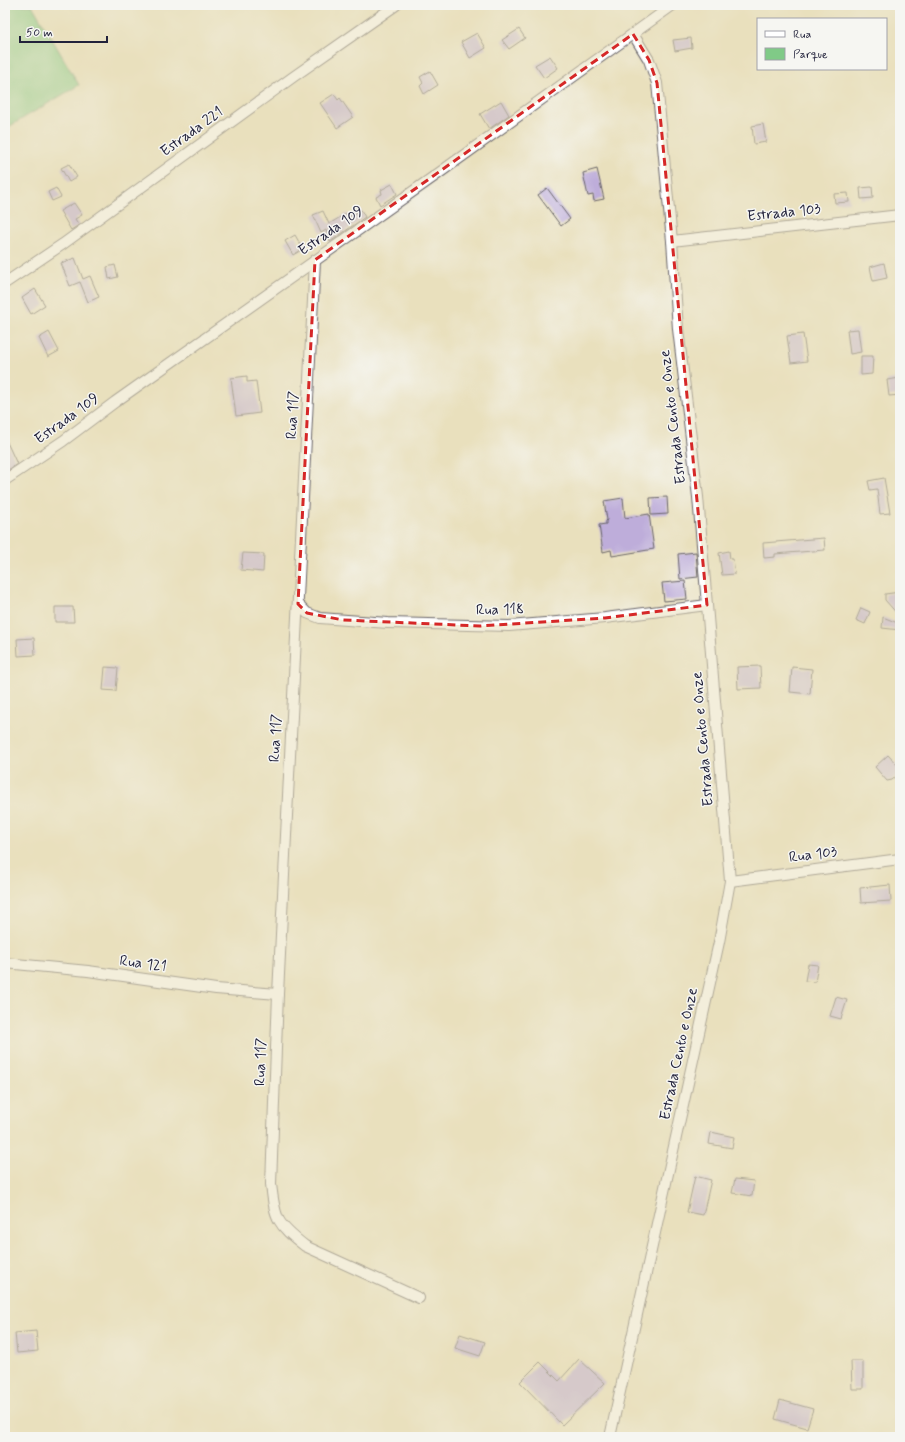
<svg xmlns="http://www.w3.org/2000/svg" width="905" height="1442" font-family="Mynerve,sans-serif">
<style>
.green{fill:#80ca87;stroke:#517661}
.building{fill:#beadda}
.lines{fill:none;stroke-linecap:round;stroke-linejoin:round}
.street-casing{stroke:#686468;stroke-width:12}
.street{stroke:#fff;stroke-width:10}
.marked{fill:none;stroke:#d62828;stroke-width:3;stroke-dasharray:8 5;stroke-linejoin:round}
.labels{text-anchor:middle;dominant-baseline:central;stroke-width:3;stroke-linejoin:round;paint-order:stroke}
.street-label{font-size:15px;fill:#22223b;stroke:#f6f6f2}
</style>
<rect width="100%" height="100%" fill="#f6f6f2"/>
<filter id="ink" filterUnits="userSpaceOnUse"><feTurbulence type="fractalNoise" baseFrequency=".025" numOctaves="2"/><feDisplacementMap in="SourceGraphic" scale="8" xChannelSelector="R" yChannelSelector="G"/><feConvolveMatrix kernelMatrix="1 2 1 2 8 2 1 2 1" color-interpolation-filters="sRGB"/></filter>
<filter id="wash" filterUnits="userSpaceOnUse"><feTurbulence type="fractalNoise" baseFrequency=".012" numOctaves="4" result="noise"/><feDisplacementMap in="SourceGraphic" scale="16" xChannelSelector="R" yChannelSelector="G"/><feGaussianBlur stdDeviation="0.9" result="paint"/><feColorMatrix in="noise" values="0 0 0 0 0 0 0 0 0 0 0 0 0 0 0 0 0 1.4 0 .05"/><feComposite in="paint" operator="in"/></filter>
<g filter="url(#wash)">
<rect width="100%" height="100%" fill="#e9e0bd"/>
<path class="green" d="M5 5H32L79 85 5 129Z"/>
<g id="blocks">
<g class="building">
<path d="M519 29 525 38 509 49 502 40Z"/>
<path d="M477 33 486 48 470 58 461 42Z"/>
<path d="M691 38 692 48 675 51 673 40Z"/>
<path d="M550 56 558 68 544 78 535 65Z"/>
<path d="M430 71 438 85 424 94 420 86 423 83 420 77Z"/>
<path d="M334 94 338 100 340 98 353 117 337 128 320 103Z"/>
<path d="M501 101 509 115 489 129 480 114Z"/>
<path d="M763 124 766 142 754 144 752 126Z"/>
<path d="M69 164 77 177 69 182 61 168Z"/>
<path d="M597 169 604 199 594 201 593 195 588 196 583 173Z"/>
<path d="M392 184 397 194 380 205 376 197 382 194 381 190Z"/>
<path d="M872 187 873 198 861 199 860 188Z"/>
<path d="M56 188 61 197 52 201 48 192Z"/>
<path d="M547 188 570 219 561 226 538 195Z"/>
<path d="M848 193 849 202 835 203 834 194Z"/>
<path d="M74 203 82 215 75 219 79 225 71 230 60 211Z"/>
<path d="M361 210 365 217 330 242 326 230 321 233 313 215 323 211 329 224 347 213 349 217Z"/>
<path d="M295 235 303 249 293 255 285 241Z"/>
<path d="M75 258 83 279 90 276 99 297 88 302 80 282 70 286 61 263Z"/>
<path d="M884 263 887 278 873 281 870 267Z"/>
<path d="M115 265 118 277 109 279 107 267Z"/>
<path d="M35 289 45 305 31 314 22 298Z"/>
<path d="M858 329 861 352 850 354 847 330Z"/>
<path d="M49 332 59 351 48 357 39 338Z"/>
<path d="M803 334 807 361 791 363 787 336Z"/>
<path d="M861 356H873L872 374 861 375Z"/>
<path d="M247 376V382L256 381 260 413 236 416 231 378Z"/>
<path d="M900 378V395L889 396 887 380Z"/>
<path d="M5 438 17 464 5 472Z"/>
<path d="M884 478 890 513 880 514 877 489 870 490 868 481Z"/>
<path d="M667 497 668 514 651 515 650 498Z"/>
<path d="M623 498 625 518 649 514 654 549 612 556 611 550 603 552 599 525 606 524V521L607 520 604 501Z"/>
<path d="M824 538 825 550 775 554V557L764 558 763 543Z"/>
<path d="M729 551 730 559H733L735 574 722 575 719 553Z"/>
<path d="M696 552 698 577 680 579 678 554Z"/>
<path d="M243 553 264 554 263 572 241 570Z"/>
<path d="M685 581 687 599 664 601 662 583Z"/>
<path d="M900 592V617L885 600V594Z"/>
<path d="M55 607H73L74 622H55Z"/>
<path d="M861 608 870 612 865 624 856 620Z"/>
<path d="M883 617 900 624V630L882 628Z"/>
<path d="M34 638 35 655 18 656 17 639Z"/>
<path d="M760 666 761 688 738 689 737 667Z"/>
<path d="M105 667 118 668 116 691 103 690Z"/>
<path d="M792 667 812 669 810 694 790 692Z"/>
<path d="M888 755 900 768V773L892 780 887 781 875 767Z"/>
<path d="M890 885 891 901 861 903 860 888Z"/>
<path d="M808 964 818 965 815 982 805 981Z"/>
<path d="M836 997 847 1000 841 1019 830 1016Z"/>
<path d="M711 1132 734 1137 732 1148 709 1144Z"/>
<path d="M695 1176 711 1180 703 1215 687 1212Z"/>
<path d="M735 1179 754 1181 752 1196 732 1193Z"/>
<path d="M36 1331 38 1351 17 1353 15 1333Z"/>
<path d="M460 1334 485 1342 480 1356 455 1348Z"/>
<path d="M579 1359 605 1383 562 1425 520 1382 540 1362 559 1381Z"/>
<path d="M851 1361H863V1389H852Z"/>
<path d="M780 1400 813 1409 807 1428 775 1419Z"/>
</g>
</g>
</g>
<g filter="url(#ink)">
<use href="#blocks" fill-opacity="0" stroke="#686468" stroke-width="1"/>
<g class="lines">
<g class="street-casing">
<g id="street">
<path d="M672 241 900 215"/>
<path d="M315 260 278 994 271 1184C275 1220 277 1224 305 1246L419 1298"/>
<path d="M5 283 63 244 293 77 396 5"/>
<path d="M5 480 63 441 115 402 439 173 673 5"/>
<path d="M298 604 307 613 320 618 388 623 509 626 605 618 707 605"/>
<path d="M730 881 900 859"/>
<path d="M5 963 88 971 216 989 278 994"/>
<path d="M610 1437 719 942 730 881 698 497 678 329 672 241 657 83 649 60 633 34"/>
</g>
</g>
<use href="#street" class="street"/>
</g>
</g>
<path d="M0 0H905V1442H0ZM633 34 649 60 657 83 707 605 605 618 480 626 343 620 307 613 298 604 315 260Z" fill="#e9e0bd" fill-opacity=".55" fill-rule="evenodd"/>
<path class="marked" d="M633 34 649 60 657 83 707 605 605 618 480 626 343 620 307 613 298 604 315 260Z"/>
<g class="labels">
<g class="street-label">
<text transform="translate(192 132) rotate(-36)">Estrada 221</text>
<text transform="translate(784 213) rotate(-6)">Estrada 103</text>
<text transform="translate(331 231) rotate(-35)">Estrada 109</text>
<text transform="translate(293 415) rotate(-87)">Rua 117</text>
<text transform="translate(673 417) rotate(-97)">Estrada Cento e Onze</text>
<text transform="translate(67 419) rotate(-36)">Estrada 109</text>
<text transform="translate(500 610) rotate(-1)">Rua 118</text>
<text transform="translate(276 738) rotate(-87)">Rua 117</text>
<text transform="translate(703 739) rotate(-95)">Estrada Cento e Onze</text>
<text transform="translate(813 855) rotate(-7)">Rua 103</text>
<text transform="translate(143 964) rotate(8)">Rua 121</text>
<text transform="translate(679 1054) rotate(-78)">Estrada Cento e Onze</text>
<text transform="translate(261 1062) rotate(-88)">Rua 117</text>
</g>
</g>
<rect width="905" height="1442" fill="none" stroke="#f6f6f2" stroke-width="20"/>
<rect x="757" y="18" width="130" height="52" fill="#f6f6f2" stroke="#a1a1a9"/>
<rect x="765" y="31" width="20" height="6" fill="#ffffff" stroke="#a1a1a9"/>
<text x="793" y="38" font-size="12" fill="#22223b">Rua</text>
<rect x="765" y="48" width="20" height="12" fill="#80ca87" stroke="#a1a1a9"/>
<text x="793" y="58" font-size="12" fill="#22223b">Parque</text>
<path d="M20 36v6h87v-6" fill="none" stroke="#22223b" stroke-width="2"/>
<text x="26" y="36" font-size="12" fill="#22223b" stroke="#f6f6f2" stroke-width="3" paint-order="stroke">50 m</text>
</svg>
